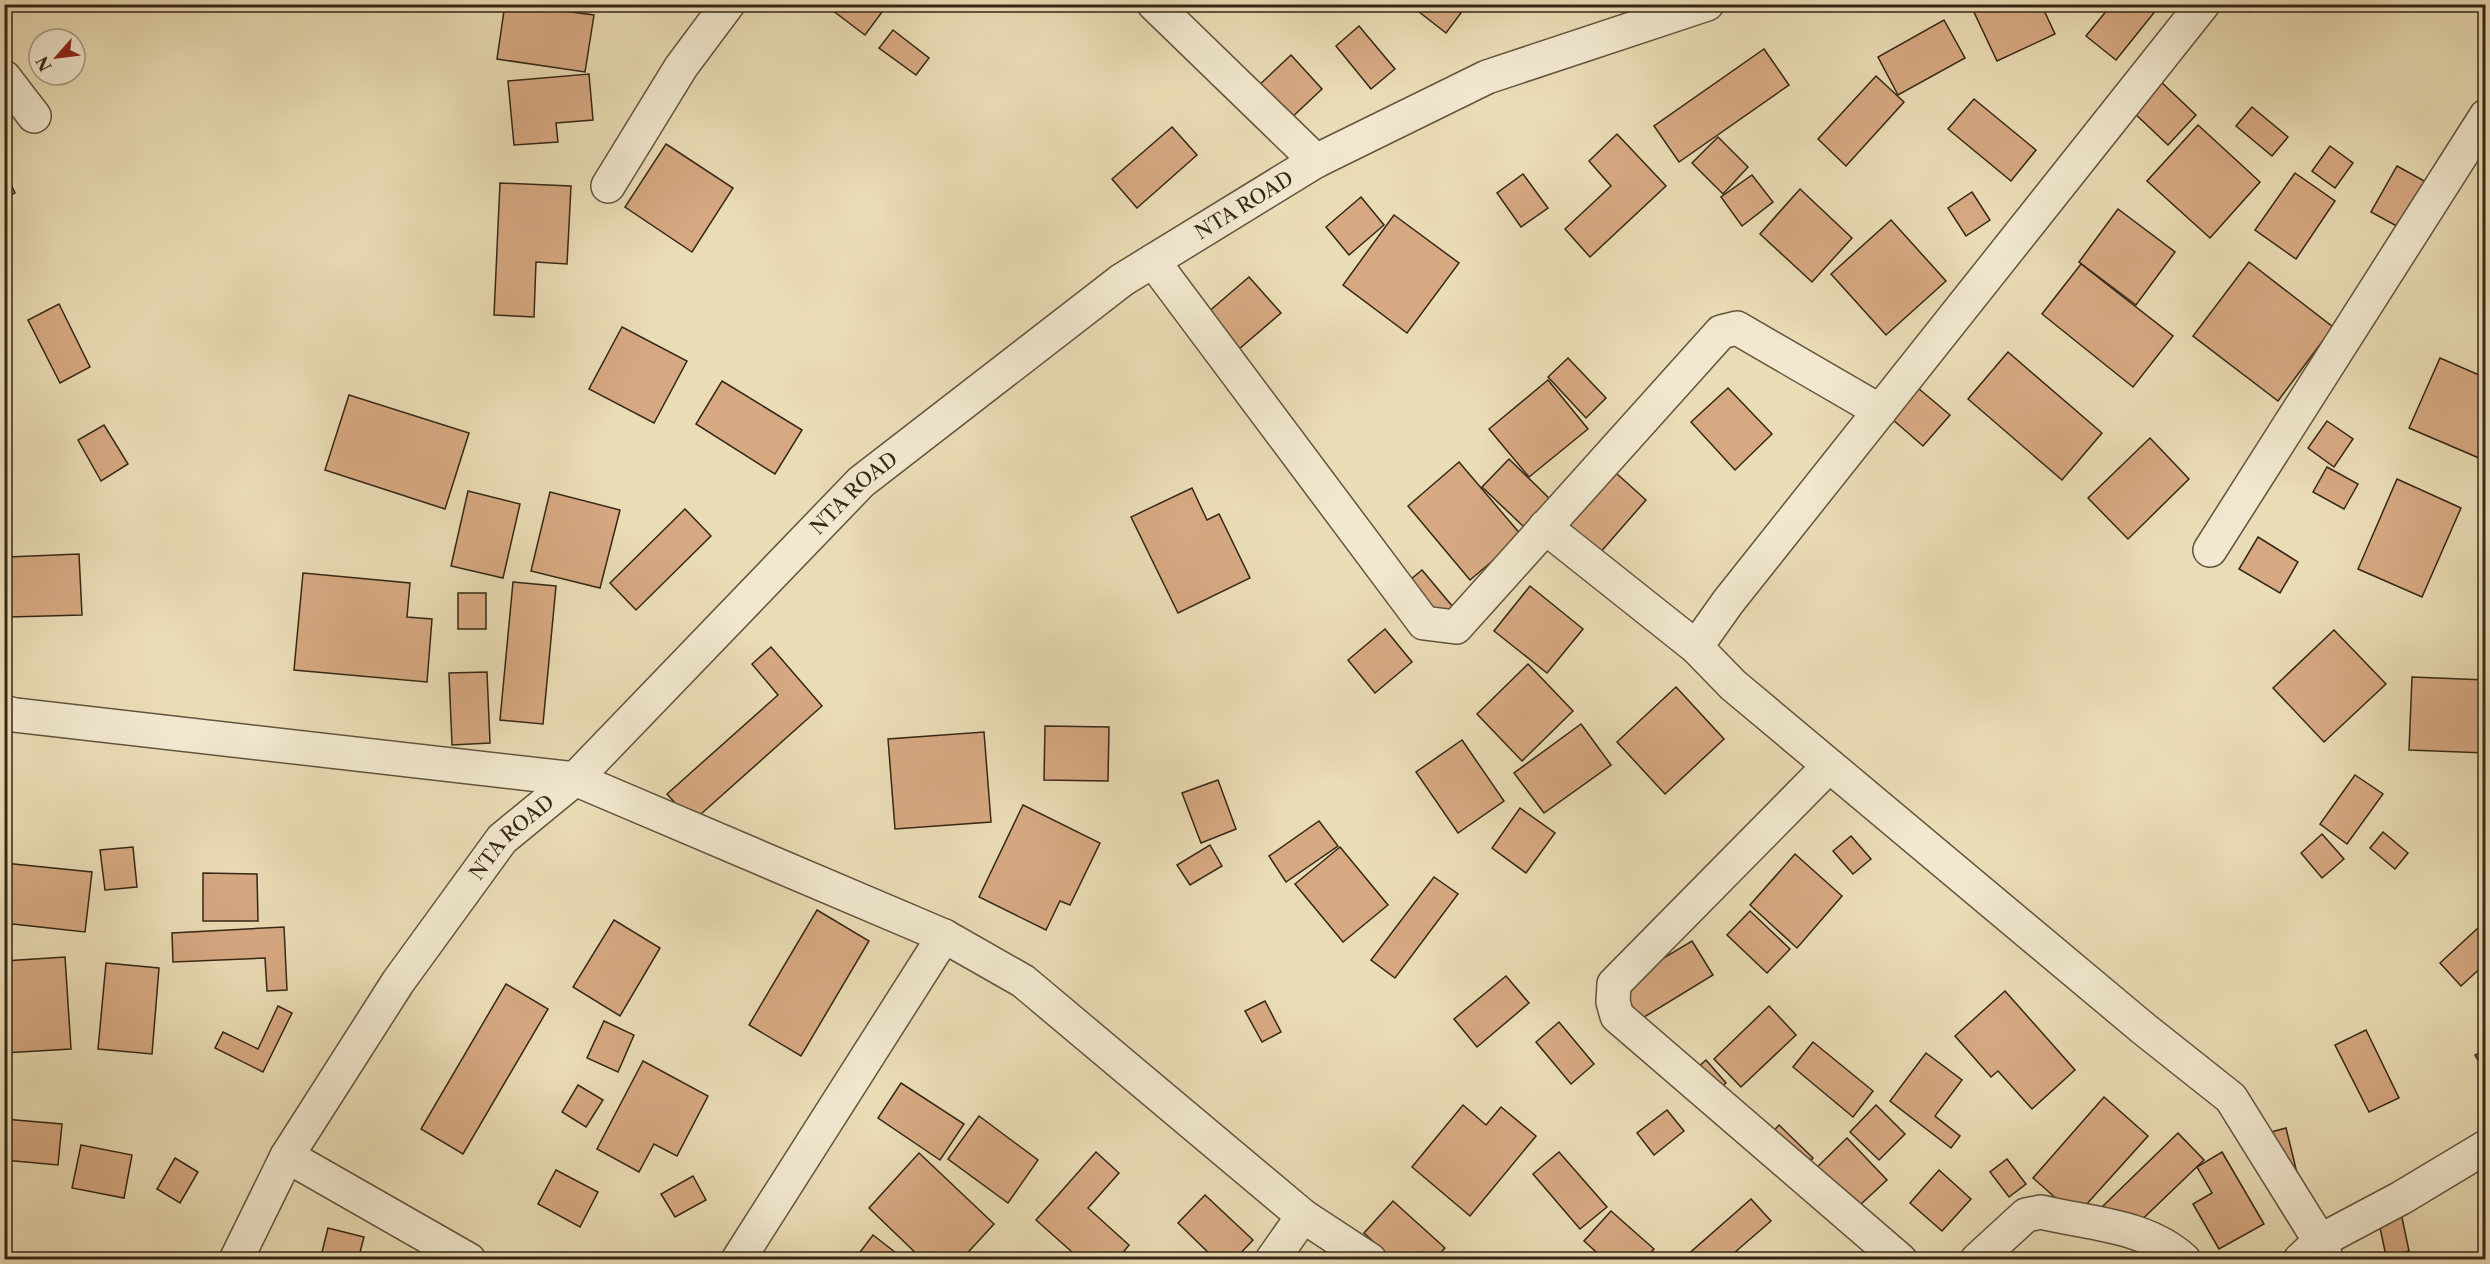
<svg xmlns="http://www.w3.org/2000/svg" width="2490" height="1264" font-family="'Libre Caslon Text',serif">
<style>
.building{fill:#d7a982;stroke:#352716;stroke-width:1.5}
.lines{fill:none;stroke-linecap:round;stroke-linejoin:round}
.minor-casing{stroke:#62543e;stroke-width:36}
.tertiary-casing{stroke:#62543e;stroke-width:36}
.minor{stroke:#f1e8cf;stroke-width:33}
.tertiary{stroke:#f1e8cf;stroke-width:33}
.labels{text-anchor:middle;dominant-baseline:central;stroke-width:6;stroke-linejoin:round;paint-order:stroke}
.street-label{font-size:20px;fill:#352716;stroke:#f1e8cf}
</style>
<rect width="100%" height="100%" fill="#eadcb5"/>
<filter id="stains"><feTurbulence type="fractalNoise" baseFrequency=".00333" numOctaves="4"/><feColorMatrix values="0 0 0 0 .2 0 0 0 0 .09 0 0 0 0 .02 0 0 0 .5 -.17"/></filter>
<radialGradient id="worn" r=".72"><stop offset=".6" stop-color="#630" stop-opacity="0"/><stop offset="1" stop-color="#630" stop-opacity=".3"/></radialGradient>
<g class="building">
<path d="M505 4H564V11L594 15 585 72 497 59Z"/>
<path d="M824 4H888L865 35Z"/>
<path d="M1409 4H1450L1461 13 1446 33Z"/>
<path d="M1984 4H2041L2055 34 1997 61 1973 10Z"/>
<path d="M2112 4H2161L2116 60 2086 36Z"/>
<path d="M2239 4H2255L2249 12Z"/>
<path d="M1944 20 1965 58 1898 95 1878 57Z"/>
<path d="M1359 26 1395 69 1371 89 1336 46Z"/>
<path d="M893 30 929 58 916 75 879 48Z"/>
<path d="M1764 49 1789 85 1679 162 1654 126Z"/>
<path d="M1291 55 1322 89 1287 122 1256 88Z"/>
<path d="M589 74 593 120 556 123 558 142 514 145 508 81Z"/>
<path d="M1876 76 1904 102 1846 166 1818 139Z"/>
<path d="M2158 79 2196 115 2168 145 2130 109Z"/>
<path d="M1974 99 2036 150 2011 181 1948 129Z"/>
<path d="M2252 107 2288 137 2272 156 2236 126Z"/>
<path d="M2198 125 2260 182 2210 238 2147 181Z"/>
<path d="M1172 127 1197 155 1137 208 1112 179Z"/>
<path d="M1617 134 1666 186 1590 257 1565 229 1611 186 1589 161Z"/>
<path d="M1718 137 1748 167 1723 194 1692 163Z"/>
<path d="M666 144 733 188 692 252 625 207Z"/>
<path d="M2330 146 2353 163 2335 188 2312 171Z"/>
<path d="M2397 166 2428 183 2402 229 2371 212Z"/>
<path d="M4 170 15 193 4 198Z"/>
<path d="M2295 173 2335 201 2296 259 2255 230Z"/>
<path d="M1523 174 1548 208 1521 227 1497 193Z"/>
<path d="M1752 175 1773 202 1742 226 1721 197Z"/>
<path d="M500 183 571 186 567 264 536 262 534 317 494 315Z"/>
<path d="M1800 189 1852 238 1812 282 1760 234Z"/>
<path d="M1972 192 1990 220 1966 236 1948 208Z"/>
<path d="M1361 197 1384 225 1349 255 1326 227Z"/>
<path d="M2118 209 2175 252 2136 305 2079 262Z"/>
<path d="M1394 215 1459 263 1407 333 1343 285Z"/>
<path d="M1891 220 1946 281 1886 335 1831 274Z"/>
<path d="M2249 262 2333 327 2278 401 2193 336Z"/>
<path d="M2081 264 2173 336 2133 387 2042 314Z"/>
<path d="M1249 277 1281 313 1224 362 1193 325Z"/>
<path d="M59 304 90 367 60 383 28 320Z"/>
<path d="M622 327 687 361 654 423 589 389Z"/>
<path d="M2008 352 2102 433 2062 480 1968 399Z"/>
<path d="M1568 358 1606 398 1586 418 1548 377Z"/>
<path d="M2440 358 2486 378V461L2409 428Z"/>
<path d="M1548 380 1588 429 1529 477 1489 429Z"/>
<path d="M722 381 802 430 775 474 696 424Z"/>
<path d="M1728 388 1772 434 1735 470 1691 422Z"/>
<path d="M1918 388 1950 415 1923 446 1892 419Z"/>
<path d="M349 395 469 433 445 509 325 470Z"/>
<path d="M2327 421 2353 439 2334 467 2308 448Z"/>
<path d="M104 425 128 464 101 481 78 440Z"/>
<path d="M2150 438 2189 479 2128 539 2088 498Z"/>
<path d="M1509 459 1551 500 1525 528 1482 487Z"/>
<path d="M1459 462 1522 536 1470 580 1408 506Z"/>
<path d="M2327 467 2358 484 2344 509 2313 492Z"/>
<path d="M1616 473 1646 500 1592 562 1561 535Z"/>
<path d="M2397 479 2461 508 2422 597 2358 569Z"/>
<path d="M1192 488 1207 520 1219 514 1250 578 1178 613 1131 517Z"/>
<path d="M468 491 520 504 503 578 451 566Z"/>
<path d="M550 492 620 510 600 588 531 571Z"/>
<path d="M685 509 711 536 636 610 610 583Z"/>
<path d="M2258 537 2298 562 2280 593 2239 569Z"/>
<path d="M79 554 82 615 10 617 8 557Z"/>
<path d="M1422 570 1453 607 1430 626 1399 589Z"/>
<path d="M303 573 410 583 407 617 432 619 427 682 294 670Z"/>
<path d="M513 582 556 586 543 724 500 720Z"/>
<path d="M1530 586 1583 629 1547 673 1494 631Z"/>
<rect x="458" y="593" width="28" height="36"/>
<path d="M1385 629 1412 662 1375 693 1348 660Z"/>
<path d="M2334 630 2386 684 2324 742 2273 688Z"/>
<path d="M771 647 822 706 692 822 667 794 778 695 752 664Z"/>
<path d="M1528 664 1573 711 1522 761 1477 714Z"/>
<path d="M487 672 490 743 452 745 449 673Z"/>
<path d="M2412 677 2486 680V753L2409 750Z"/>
<path d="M1676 687 1724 739 1665 794 1617 742Z"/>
<path d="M1581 724 1611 765 1544 813 1514 773Z"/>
<path d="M1045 726 1109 727 1108 781 1044 780Z"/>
<path d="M984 732 991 822 895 829 888 739Z"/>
<path d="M1462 740 1504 801 1458 833 1416 772Z"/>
<path d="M2355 775 2383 794 2347 844 2320 824Z"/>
<path d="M1218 780 1236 829 1201 843 1182 793Z"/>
<path d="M1023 805 1100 843 1070 905 1060 901 1046 930 979 897Z"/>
<path d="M1520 808 1555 833 1526 873 1492 848Z"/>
<path d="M1319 821 1338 846 1286 882 1269 856Z"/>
<path d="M2383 832 2408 853 2395 869 2370 848Z"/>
<path d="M2322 834 2344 859 2322 878 2301 853Z"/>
<path d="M1851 836 1871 859 1853 874 1833 851Z"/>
<path d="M1210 845 1222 866 1190 885 1177 865Z"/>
<path d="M133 847 137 887 105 890 100 850Z"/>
<path d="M1340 847 1388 905 1343 942 1295 884Z"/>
<path d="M1795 854 1842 896 1797 948 1750 905Z"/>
<path d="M4 863 92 872 85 932 4 923Z"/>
<path d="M203 873 257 874 258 921H203Z"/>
<path d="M1434 877 1458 894 1395 978 1371 960Z"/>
<path d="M817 910 869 941 801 1056 749 1025Z"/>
<path d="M1750 911 1790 949 1767 973 1727 935Z"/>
<path d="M614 920 660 948 620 1016 573 987Z"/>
<path d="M284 927 287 990 267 991 265 958 173 962 172 933Z"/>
<path d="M2478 928 2486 936V963L2461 986 2440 963Z"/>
<path d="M1692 941 1713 975 1618 1033 1597 998Z"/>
<path d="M65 957 71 1049 4 1053V961Z"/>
<path d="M106 963 159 968 152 1054 98 1049Z"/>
<path d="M1506 976 1529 1003 1477 1047 1454 1019Z"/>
<path d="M506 984 548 1009 463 1154 421 1129Z"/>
<path d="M2005 991 2075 1070 2032 1109 1998 1071 1991 1077 1955 1036Z"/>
<path d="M1265 1001 1281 1032 1262 1042 1245 1011Z"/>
<path d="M278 1006 292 1013 263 1072 215 1048 223 1032 258 1049Z"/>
<path d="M1769 1006 1796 1035 1741 1087 1714 1059Z"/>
<path d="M604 1021 634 1035 618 1072 587 1058Z"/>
<path d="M1559 1022 1594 1064 1571 1084 1536 1042Z"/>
<path d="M2366 1030 2399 1098 2369 1112 2335 1045Z"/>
<path d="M1813 1042 1873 1091 1853 1117 1793 1067Z"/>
<path d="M2486 1050V1073L2475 1055Z"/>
<path d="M1926 1053 1962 1080 1935 1116 1960 1136 1951 1148 1890 1101Z"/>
<path d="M1706 1060 1726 1083 1706 1100 1686 1078Z"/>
<path d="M643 1061 708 1096 677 1156 654 1144 639 1172 597 1149Z"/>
<path d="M901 1083 964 1124 940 1160 878 1118Z"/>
<path d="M578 1085 603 1100 586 1127 562 1112Z"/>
<path d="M2104 1097 2148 1136 2076 1216 2033 1178Z"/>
<path d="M1463 1105 1486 1125 1501 1107 1536 1136 1470 1216 1412 1167Z"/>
<path d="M1876 1105 1905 1134 1879 1160 1850 1132Z"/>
<path d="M1667 1110 1684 1131 1654 1155 1637 1133Z"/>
<path d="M979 1116 1038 1160 1008 1203 948 1159Z"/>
<path d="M4 1119 62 1124 58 1165 4 1160Z"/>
<path d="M1779 1125 1813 1158 1792 1181 1758 1148Z"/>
<path d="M2286 1128 2297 1173 2264 1181 2253 1137Z"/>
<path d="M2178 1133 2204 1160 2129 1232 2103 1206Z"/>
<path d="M1847 1138 1887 1180 1848 1216 1809 1175Z"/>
<path d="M81 1145 132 1155 124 1198 72 1188Z"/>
<path d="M1096 1152 1119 1173 1088 1208 1129 1245 1117 1260H1081L1036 1220Z"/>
<path d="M1559 1152 1607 1207 1580 1229 1533 1174Z"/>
<path d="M2222 1152 2264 1224 2219 1249 2193 1204 2212 1193 2197 1167Z"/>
<path d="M919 1153 994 1224 961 1260H923L869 1208Z"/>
<path d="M175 1158 198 1172 180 1203 157 1189Z"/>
<path d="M2007 1159 2026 1184 2009 1197 1990 1172Z"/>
<path d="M556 1170 598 1192 580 1227 538 1204Z"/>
<path d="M1939 1170 1971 1199 1942 1231 1910 1203Z"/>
<path d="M693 1176 706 1200 675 1217 661 1194Z"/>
<path d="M1205 1195 1253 1240 1234 1260H1216L1178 1223Z"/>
<path d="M1751 1199 1771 1221 1734 1253 1740 1260H1687L1685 1257Z"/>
<path d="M1393 1201 1445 1248 1434 1260H1393L1364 1233Z"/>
<path d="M1611 1211 1654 1249 1644 1260H1605L1584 1241Z"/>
<path d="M2401 1213 2409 1251 2386 1256 2378 1218Z"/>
<path d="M328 1228 364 1237 358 1260H320Z"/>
<path d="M873 1235 905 1260H854Z"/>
</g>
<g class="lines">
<g class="minor-casing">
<g id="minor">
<path d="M1154 4 1316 161"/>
<path d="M2203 4 1728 602 1696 647 1733 685 2144 1029 2231 1098 2320 1241 2300 1260"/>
<path d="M4 77 34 116"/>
<path d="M608 186 681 67 728 4"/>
<path d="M1153 261 1424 623 1456 627 1721 332 1737 328 1880 411"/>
<path d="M1545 527 1696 647"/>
<path d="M2210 550 2486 116"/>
<path d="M4 712 15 715 575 779 944 936 1023 981 1303 1216 1370 1260"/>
<path d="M1829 766 1614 984 1613 1002 1617 1016 1900 1260"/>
<path d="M287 1156 469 1260"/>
<path d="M738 1260 944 936"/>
<path d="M1272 1260 1303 1216"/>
<path d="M1977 1260 2026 1215 2041 1212C2090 1224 2146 1225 2184 1260"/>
<path d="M2327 1260 2320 1241 2401 1198 2486 1147"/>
</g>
</g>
<g class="tertiary-casing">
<g id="tertiary">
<path id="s1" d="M236 1260 287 1156 398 982 502 839 575 779 861 482 1122 280 1316 161 1487 77 1707 4"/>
</g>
</g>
<use href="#minor" class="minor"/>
<use href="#tertiary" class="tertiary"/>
</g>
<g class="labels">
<g class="street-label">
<text stroke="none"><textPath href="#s1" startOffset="1479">NTA ROAD</textPath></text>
<text stroke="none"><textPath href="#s1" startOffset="993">NTA ROAD</textPath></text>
<text stroke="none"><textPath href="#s1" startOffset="507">NTA ROAD</textPath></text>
</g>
</g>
<rect width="2490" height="1264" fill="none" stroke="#eadcb5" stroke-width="24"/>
<rect x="6" y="6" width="2478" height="1252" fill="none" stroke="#352716" stroke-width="3"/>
<rect x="12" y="12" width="2466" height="1240" fill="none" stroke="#352716" stroke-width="1.5"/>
<g transform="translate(57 57) rotate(242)"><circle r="28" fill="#f1e8cf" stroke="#a69b85" stroke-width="1.5"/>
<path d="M0-4.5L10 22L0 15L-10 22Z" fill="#8f2418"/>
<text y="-9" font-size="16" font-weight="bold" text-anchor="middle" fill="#352716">N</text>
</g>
<rect width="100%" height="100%" filter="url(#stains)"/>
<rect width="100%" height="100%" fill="url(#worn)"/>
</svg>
